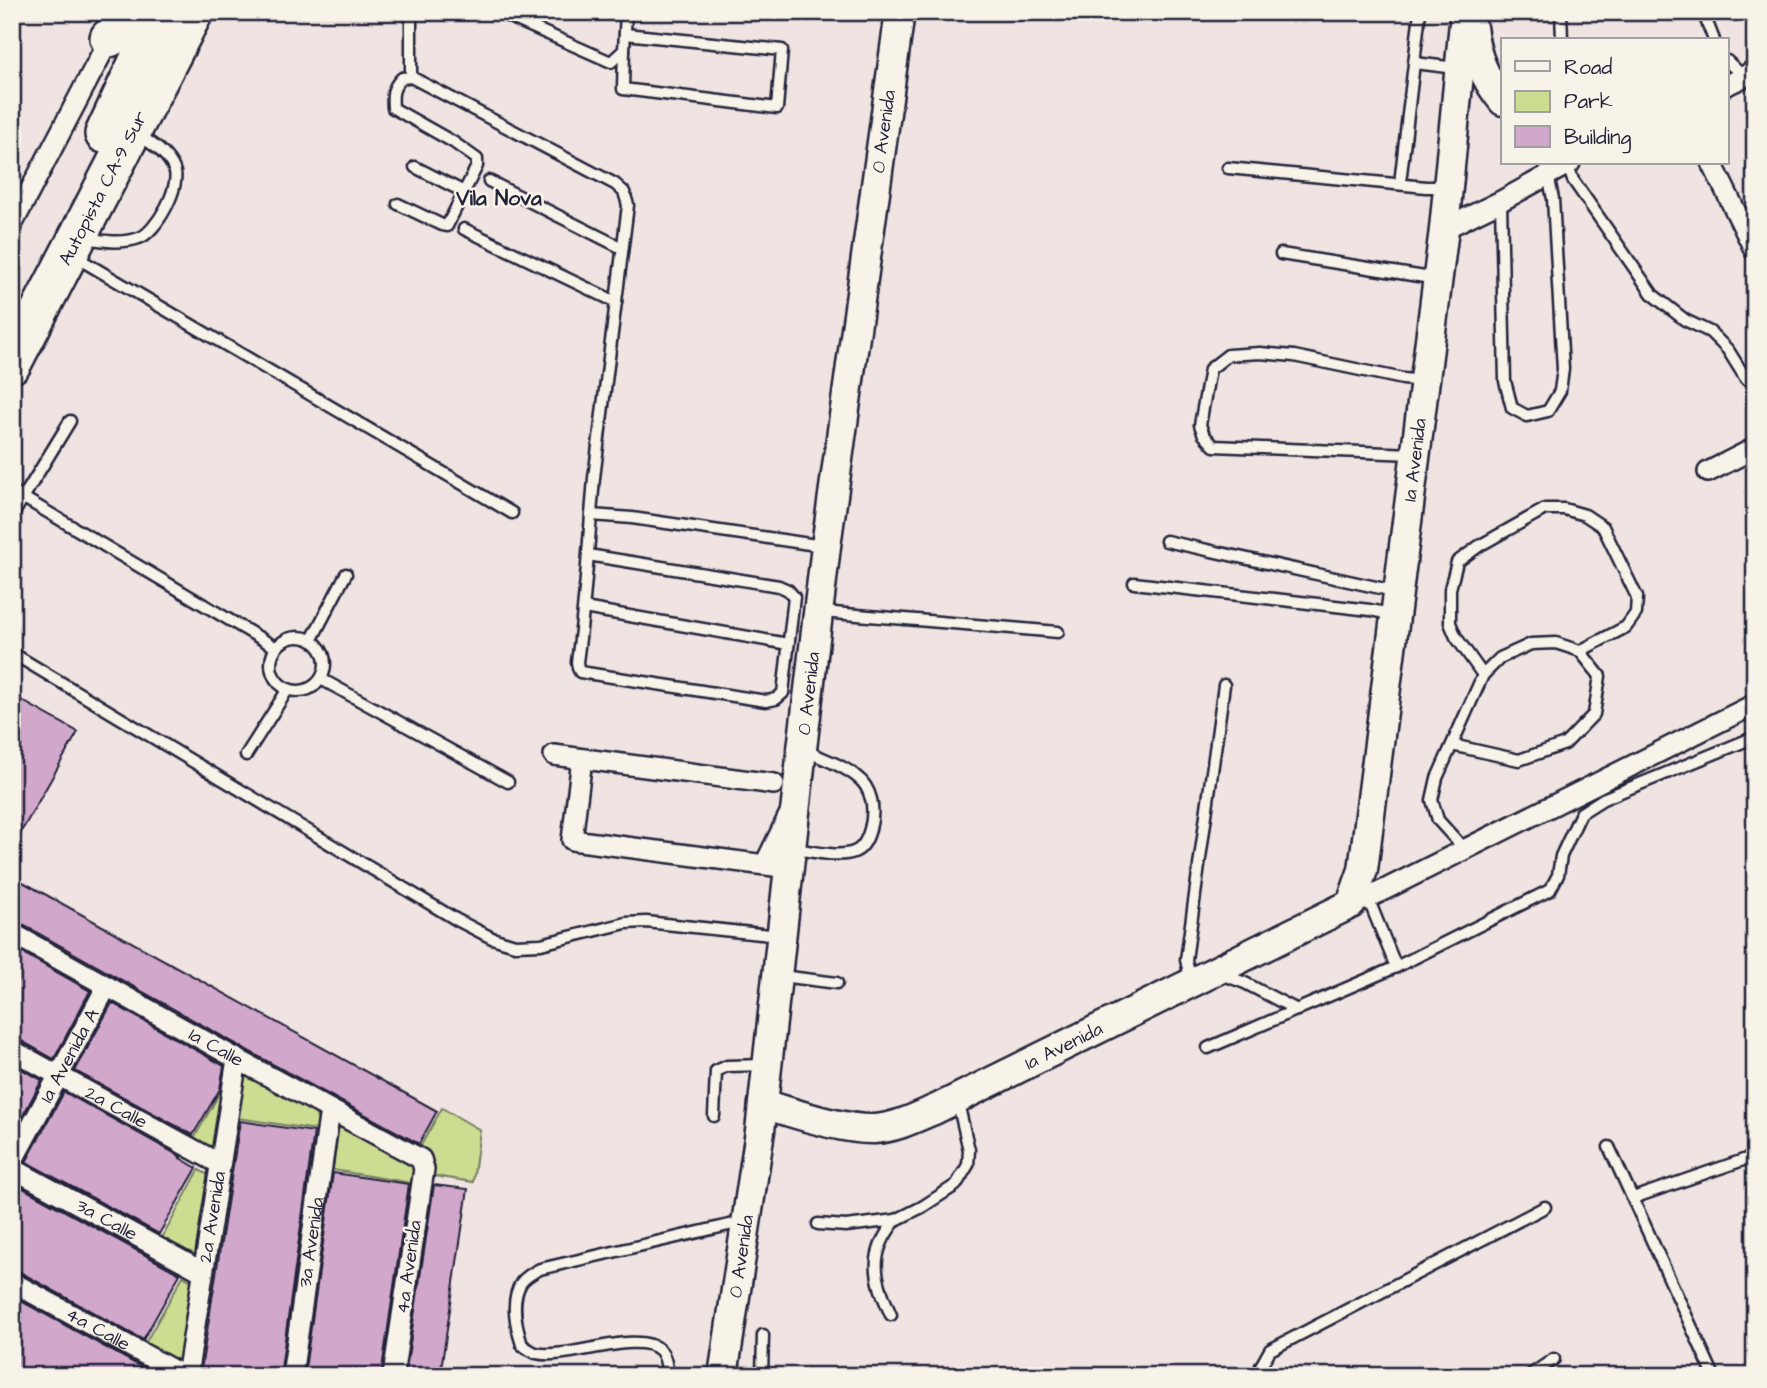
<svg xmlns="http://www.w3.org/2000/svg" width="1767" height="1388" font-family="'Architects Daughter',sans-serif">
<style>
.green{fill:#ccdc90;stroke:#777f66;stroke-width:2}
.building{fill:#d2a7cc;stroke:#22223b;stroke-width:2}
.lines{fill:none;stroke-linecap:round;stroke-linejoin:round}
.lane-casing{stroke:#22223b;stroke-width:15}
.street-casing{stroke:#22223b;stroke-width:24}
.secondary-casing{stroke:#22223b;stroke-width:33}
.highway-casing{stroke:#22223b;stroke-width:42}
.lane{stroke:#f7f3e8;stroke-width:10}
.street{stroke:#f7f3e8;stroke-width:19}
.secondary{stroke:#f7f3e8;stroke-width:28}
.highway{stroke:#f7f3e8;stroke-width:37}
.labels{text-anchor:middle;dominant-baseline:central;stroke-width:5;stroke-linejoin:round;paint-order:stroke}
.street-label{font-size:19px;fill:#22223b;stroke:#f7f3e8}
.neighbourhood-label{font-size:21px;font-weight:bold;fill:#22223b;stroke:#f7f3e8}
</style>
<rect width="100%" height="100%" fill="#f0e4e2"/>
<filter id="ink" filterUnits="userSpaceOnUse"><feTurbulence type="fractalNoise" baseFrequency=".0143" numOctaves="2"/><feDisplacementMap in="SourceGraphic" scale="14" xChannelSelector="R" yChannelSelector="G"/><feConvolveMatrix kernelMatrix="1 2 1 2 8 2 1 2 1" color-interpolation-filters="sRGB"/></filter>
<g filter="url(#ink)">
<g class="green">
<path d="M243 1074 313 1111C318 1117 318 1121 317 1130L238 1118Z"/>
<path d="M227 1080 214 1151 193 1140Z"/>
<path d="M442 1108 480 1130 473 1182 428 1175 423 1150 420 1147Z"/>
<path d="M338 1123 413 1164 415 1168 412 1183 333 1170Z"/>
<path d="M199 1170 209 1175 195 1255 162 1238Z"/>
<path d="M183 1276 193 1282 181 1365 144 1345Z"/>
</g>
<g class="building">
<path d="M12 695 78 732 12 848Z"/>
<path d="M12 876 437 1111 419 1144 243 1048 18 922 12 921Z"/>
<path d="M12 947 90 991 54 1059 18 1039 12 1038Z"/>
<path d="M112 1003 224 1066 220 1089 193 1135 75 1071Z"/>
<path d="M12 1064 42 1080 12 1136Z"/>
<path d="M64 1092 181 1157 180 1158 197 1168 159 1234 26 1162Z"/>
<path d="M240 1121 314 1132 280 1376H200Z"/>
<path d="M333 1173 409 1184 381 1376H304Z"/>
<path d="M12 1182 180 1274 143 1340 18 1271 12 1270Z"/>
<path d="M434 1185 468 1189 440 1376H405Z"/>
<path d="M12 1296 158 1376H12Z"/>
</g>
<g class="lines">
<g class="lane-casing">
<g id="lane">
<path d="M411 12V77"/>
<path d="M498 12 611 62 624 50 626 12"/>
<path d="M1561 12 1562 40"/>
<path d="M1703 12 1714 40"/>
<path d="M624 50 623 89 777 108 782 50 625 34"/>
<path d="M1727 61 1744 77"/>
<path d="M1415 63 1456 68"/>
<path d="M1567 164 1573 180 1653 295 1685 320 1710 332 1728 350 1746 379"/>
<path d="M415 167 464 192"/>
<path d="M1228 168 1426 187H1447"/>
<path d="M489 181 622 248"/>
<path d="M1400 183 1420 12"/>
<path d="M1501 201 1505 381 1512 408 1527 416 1548 411 1560 391 1563 369 1553 199 1548 174"/>
<path d="M398 204 442 225 447 226 477 166V159L453 142 393 108C392 94 392 88 402 78L411 77 615 184 624 192 628 205 594 478 591 515 632 518 823 546"/>
<path d="M464 229 616 302"/>
<path d="M85 238C104 241 121 244 139 238 156 233 182 185 174 169 167 153 153 145 139 135"/>
<path d="M1281 254 1437 279"/>
<path d="M74 256 512 513"/>
<path d="M1413 454 1214 446 1204 435 1200 425 1210 369 1228 355 1260 353 1294 356 1403 379 1424 381"/>
<path d="M12 491 275 647"/>
<path d="M12 516 70 421"/>
<path d="M1166 541 1394 591"/>
<path d="M588 555 779 586 788 590 794 597 783 693 776 699 766 701 580 672 578 668 577 662C584 613 587 565 591 515"/>
<path d="M1134 583 1370 610 1391 614"/>
<path d="M584 608 788 644"/>
<path d="M822 612 1058 632"/>
<circle cx="298" cy="664" r="27"/>
<path d="M312 639 346 574"/>
<path d="M12 653 457 920 492 938 515 945 541 944 626 923 646 922 780 936"/>
<path d="M1483 675 1456 637 1450 623V589L1457 562 1479 546 1545 509H1564L1585 515 1603 527 1637 597 1636 613 1626 627 1580 651"/>
<path d="M321 679 508 782"/>
<path d="M1452 745 1519 760 1565 744 1594 714 1600 676 1580 651 1556 643 1531 644 1500 658 1483 675 1437 778 1432 800 1438 820 1465 850"/>
<path d="M246 755 288 689"/>
<path d="M795 849C811 851 838 858 854 852 870 846 875 815 871 799 869 791 864 782 857 777 843 765 821 758 804 750"/>
<path d="M1396 967 1550 890 1558 875 1561 856 1581 813 1603 799 1755 737"/>
<path d="M1221 974 1245 983 1297 1010"/>
<path d="M781 976 837 983"/>
<path d="M1191 982 1186 960 1224 685"/>
<path d="M1208 1048 1396 967 1368 898"/>
<path d="M714 1116 716 1071 727 1066 766 1065"/>
<path d="M1609 1147 1714 1376"/>
<path d="M1633 1198 1755 1156"/>
<path d="M818 1224 846 1226 896 1220 922 1207 956 1185 968 1165 969 1150 958 1103"/>
<path d="M891 1315C874 1277 868 1254 896 1220"/>
<path d="M668 1376C667 1368 666 1356 660 1350 637 1329 567 1361 536 1353 532 1352 527 1348 522 1345 516 1326 510 1301 521 1283 525 1277 534 1272 540 1269L742 1222"/>
<path d="M762 1376 763 1335"/>
<path d="M1262 1376 1261 1366 1270 1350 1545 1207"/>
<path d="M1529 1376 1554 1359"/>
</g>
</g>
<g class="street-casing">
<g id="street">
<path d="M1727 85 1744 77 1755 69"/>
<path d="M1712 163 1755 251"/>
<path d="M12 225 113 32"/>
<path d="M1444 229 1501 201 1570 163"/>
<path d="M1708 472 1755 448"/>
<path d="M554 755 774 784"/>
<path d="M582 759 572 840 789 868"/>
<path d="M765 864 790 813"/>
<path d="M1351 904 1368 898 1755 704"/>
<path id="s1" d="M12 933 237 1059 421 1159 424 1169 393 1376"/>
<path id="s2" d="M12 1050 220 1164"/>
<path id="s3" d="M12 1162 107 986"/>
<path id="s4" d="M12 1168 203 1272"/>
<path id="s5" d="M12 1282 184 1376"/>
<path id="s6" d="M187 1376 237 1059"/>
<path id="s7" d="M292 1376 330 1110"/>
</g>
</g>
<g class="secondary-casing">
<g id="secondary">
<path d="M1472 27C1476 57 1484 78 1503 101"/>
<path id="s8" d="M763 1104C794 1113 843 1130 874 1129 896 1128 917 1117 936 1109L1351 904 1363 870 1444 229 1465 12"/>
<path id="s9" d="M723 1376 760 1131 802 749 826 546 900 12"/>
</g>
</g>
<g class="highway-casing">
<g id="highway">
<path d="M109 38 159 12"/>
<path d="M104 134 161 12"/>
<path id="s10" d="M12 364 194 12"/>
</g>
</g>
<use href="#lane" class="lane"/>
<use href="#street" class="street"/>
<use href="#secondary" class="secondary"/>
<use href="#highway" class="highway"/>
</g>
</g>
<g class="labels">
<g class="street-label">
<text stroke="none"><textPath href="#s9" startOffset="1255">0 Avenida</textPath></text>
<text stroke="none"><textPath href="#s10" startOffset="198">Autopista CA-9 Sur</textPath></text>
<text stroke="none"><textPath href="#s8" startOffset="1092">1a Avenida</textPath></text>
<text stroke="none"><textPath href="#s9" startOffset="688">0 Avenida</textPath></text>
<text stroke="none"><textPath href="#s8" startOffset="322">1a Avenida</textPath></text>
<text stroke="none"><textPath href="#s1" startOffset="234">1a Calle</textPath></text>
<text stroke="none"><textPath href="#s3" startOffset="121">1a Avenida A</textPath></text>
<text stroke="none"><textPath href="#s2" startOffset="119">2a Calle</textPath></text>
<text stroke="none"><textPath href="#s6" startOffset="161">2a Avenida</textPath></text>
<text stroke="none"><textPath href="#s4" startOffset="108">3a Calle</textPath></text>
<text stroke="none"><textPath href="#s7" startOffset="135">3a Avenida</textPath></text>
<text stroke="none"><textPath href="#s9" startOffset="121">0 Avenida</textPath></text>
<text transform="translate(409 1267) rotate(-82)">4a Avenida</text>
<text stroke="none"><textPath href="#s5" startOffset="98">4a Calle</textPath></text>
</g>
<g class="neighbourhood-label">
<text x="499" y="198">Vila Nova</text>
</g>
</g>
<rect width="1767" height="1388" fill="none" stroke="#f7f3e8" stroke-width="42"/>
<rect x="21" y="21" width="1725" height="1346" fill="none" stroke="#22223b" stroke-width="2.5" filter="url(#ink)"/>
<rect x="1501" y="38" width="228" height="126" fill="#f7f3e8" stroke="#a29fa3" stroke-width="2"/>
<rect x="1515" y="61" width="35" height="10" fill="#f7f3e8" stroke="#a29fa3" stroke-width="2"/>
<text x="1564" y="74" font-size="21" fill="#22223b">Road</text>
<rect x="1515" y="91" width="35" height="21" fill="#ccdc90" stroke="#a29fa3" stroke-width="2"/>
<text x="1564" y="108" font-size="21" fill="#22223b">Park</text>
<rect x="1515" y="126" width="35" height="21" fill="#d2a7cc" stroke="#a29fa3" stroke-width="2"/>
<text x="1564" y="144" font-size="21" fill="#22223b">Building</text>
</svg>
